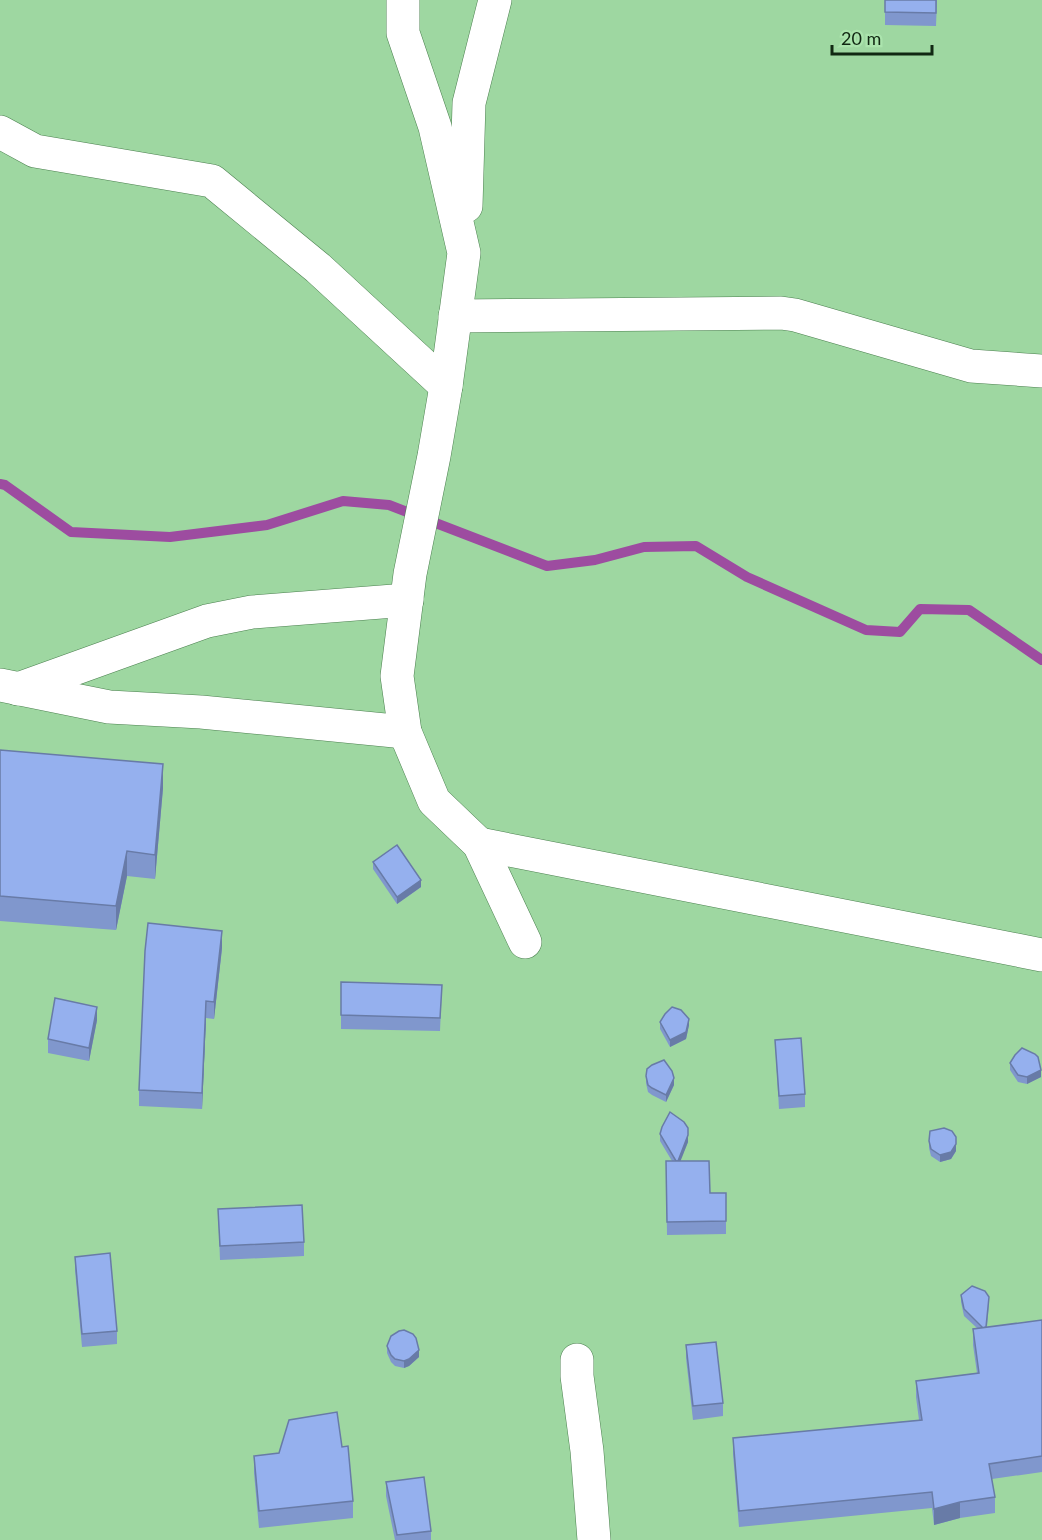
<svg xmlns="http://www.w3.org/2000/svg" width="1042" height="1540" font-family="Lato,sans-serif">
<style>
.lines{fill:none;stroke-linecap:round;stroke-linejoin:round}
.stream{stroke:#9d4ca0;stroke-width:10}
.minor-casing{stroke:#4b804f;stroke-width:34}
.minor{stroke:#fff;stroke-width:33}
.wall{fill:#8097cd}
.shaded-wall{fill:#687ba7}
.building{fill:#95b0ee;stroke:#687ba7;stroke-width:1.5}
</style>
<rect width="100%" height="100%" fill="#9ed7a1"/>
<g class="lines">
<path class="stream" d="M0 484 5 485 71 532 170 537 267 525 343 501 389 505 547 566 595 560 644 547 696 546 747 577 866 630 900 632 920 609 969 610 1042 660"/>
<g class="minor-casing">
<g id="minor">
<path d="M403 0V33L435 127 464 253 446 386 434 456 410 574 397 676 405 732 434 801 479 844 525 942"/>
<path d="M0 132 35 151 212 181 318 268 446 386"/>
<path d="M466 206 469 103 495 0"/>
<path d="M455 316 781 313 795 315 971 366 1042 371"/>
<path d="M0 685 109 707 201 712 405 732"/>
<path d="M18 689 207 621 252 612 407 600"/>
<path d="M479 844 1042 955"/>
<path d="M577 1360V1376L587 1451 594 1540"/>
</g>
</g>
<use href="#minor" class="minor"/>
</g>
<g class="wall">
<path d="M885 0H937L936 26 885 25Z"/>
<path d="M0 750 163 788 155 879 127 876 116 930 0 921Z"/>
<path d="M373 862 421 887 397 904 373 869Z"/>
<path d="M222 948 214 1019 206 1018 202 1109 139 1106V1090Z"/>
<path d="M341 982 442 985 440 1031 341 1029Z"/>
<path d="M97 1020 89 1061 48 1053V1039Z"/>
<path d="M660 1022 689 1025 686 1039 670 1047 660 1029Z"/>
<path d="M775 1040 805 1094V1107L779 1109Z"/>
<path d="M1010 1063 1041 1077 1027 1084 1018 1082 1010 1070Z"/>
<path d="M646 1076 674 1085 666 1102 652 1095 648 1092 646 1083Z"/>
<path d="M660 1134 688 1135V1142L680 1161 710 1193H726V1234L667 1235 666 1161H672L660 1141Z"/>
<path d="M929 1141 956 1144V1151L951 1159 940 1162 931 1156 929 1148Z"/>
<path d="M218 1209 304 1242V1256L220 1260Z"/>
<path d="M75 1257 117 1331V1344L82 1347 75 1270Z"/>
<path d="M961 1295 989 1304 987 1327 1042 1320V1472L992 1479 995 1497V1513L960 1518 934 1525 932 1508 739 1527 733 1454V1438L919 1420 916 1397V1381L977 1373 973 1345V1329L977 1328 964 1316 961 1302Z"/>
<path d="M686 1345 723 1403V1416L693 1420 686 1358Z"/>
<path d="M387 1346 419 1357 409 1366 404 1368 395 1366 391 1362 387 1353Z"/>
<path d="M342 1447 353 1501V1518L259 1528 254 1473V1456Z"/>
<path d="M386 1482 431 1531V1540H395L386 1496Z"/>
</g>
<g class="shaded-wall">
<path d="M163 764V788L155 879V855Z"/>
<path d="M127 851V876L116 930V906Z"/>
<path d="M421 880V887L397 904V897Z"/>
<path d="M222 931V948L214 1019V1002Z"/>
<path d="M206 1001V1018L202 1109V1093Z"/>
<path d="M97 1007V1020L89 1061V1048Z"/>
<path d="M689 1019V1025L686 1039 670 1047V1040Z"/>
<path d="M1041 1070V1077L1027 1084V1077Z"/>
<path d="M674 1078V1085L666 1102V1095Z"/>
<path d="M688 1128V1142L677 1170V1163Z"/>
<path d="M956 1137V1151L951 1159 940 1162V1155Z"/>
<path d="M419 1350V1357L409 1366 404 1368V1361Z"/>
<path d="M960 1502V1518L934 1525V1509Z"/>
</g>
<g class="building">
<path d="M885 0H936V13L885 12Z"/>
<path d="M0 750 163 764 155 855 127 851 116 906 0 896Z"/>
<path d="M397 845 421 880 397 897 373 862Z"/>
<path d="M148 923 222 931 214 1002 206 1001 202 1093 139 1090 145 951Z"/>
<path d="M341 982 442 985 440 1018 341 1015Z"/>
<path d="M55 998 97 1007 89 1048 48 1039Z"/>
<path d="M672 1007 681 1010 689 1019 686 1032 670 1040 660 1022 665 1014Z"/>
<path d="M801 1038 805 1094 779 1096 775 1040Z"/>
<path d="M1022 1048 1035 1054 1038 1057 1041 1070 1027 1077 1018 1075 1010 1063 1015 1055Z"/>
<path d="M664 1060 672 1071 674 1078 666 1095 652 1088 648 1085 646 1076 647 1069 652 1065Z"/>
<path d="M670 1112 684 1122 688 1128V1135L678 1161H676L660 1134 662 1127Z"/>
<path d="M944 1128 952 1131 956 1137V1144L951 1152 940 1155 931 1149 929 1141 930 1131Z"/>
<path d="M666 1161H709L710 1193H726V1221L667 1222Z"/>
<path d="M302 1205 304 1242 220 1246 218 1209Z"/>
<path d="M110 1253 117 1331 82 1334 75 1257Z"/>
<path d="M972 1286 985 1291 989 1297 986 1327 983 1328 964 1309 961 1295Z"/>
<path d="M1042 1320V1456L989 1464 995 1497 960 1502 934 1509 932 1492 739 1511 733 1438 922 1420 916 1381 979 1373 973 1329Z"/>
<path d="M404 1330 413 1334 416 1338 419 1350 409 1359 404 1361 395 1359 391 1355 387 1346 391 1336 399 1331Z"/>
<path d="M716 1342 723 1403 693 1406 686 1345Z"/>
<path d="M337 1412 342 1447 348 1446 353 1501 259 1511 254 1456 279 1453 289 1420Z"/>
<path d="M424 1477 431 1531 397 1535 386 1482Z"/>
</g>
<path d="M832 45v9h100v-9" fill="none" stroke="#112813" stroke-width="3"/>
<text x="841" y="45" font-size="18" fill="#112813" stroke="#abe4ad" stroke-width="4.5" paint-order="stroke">20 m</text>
</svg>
